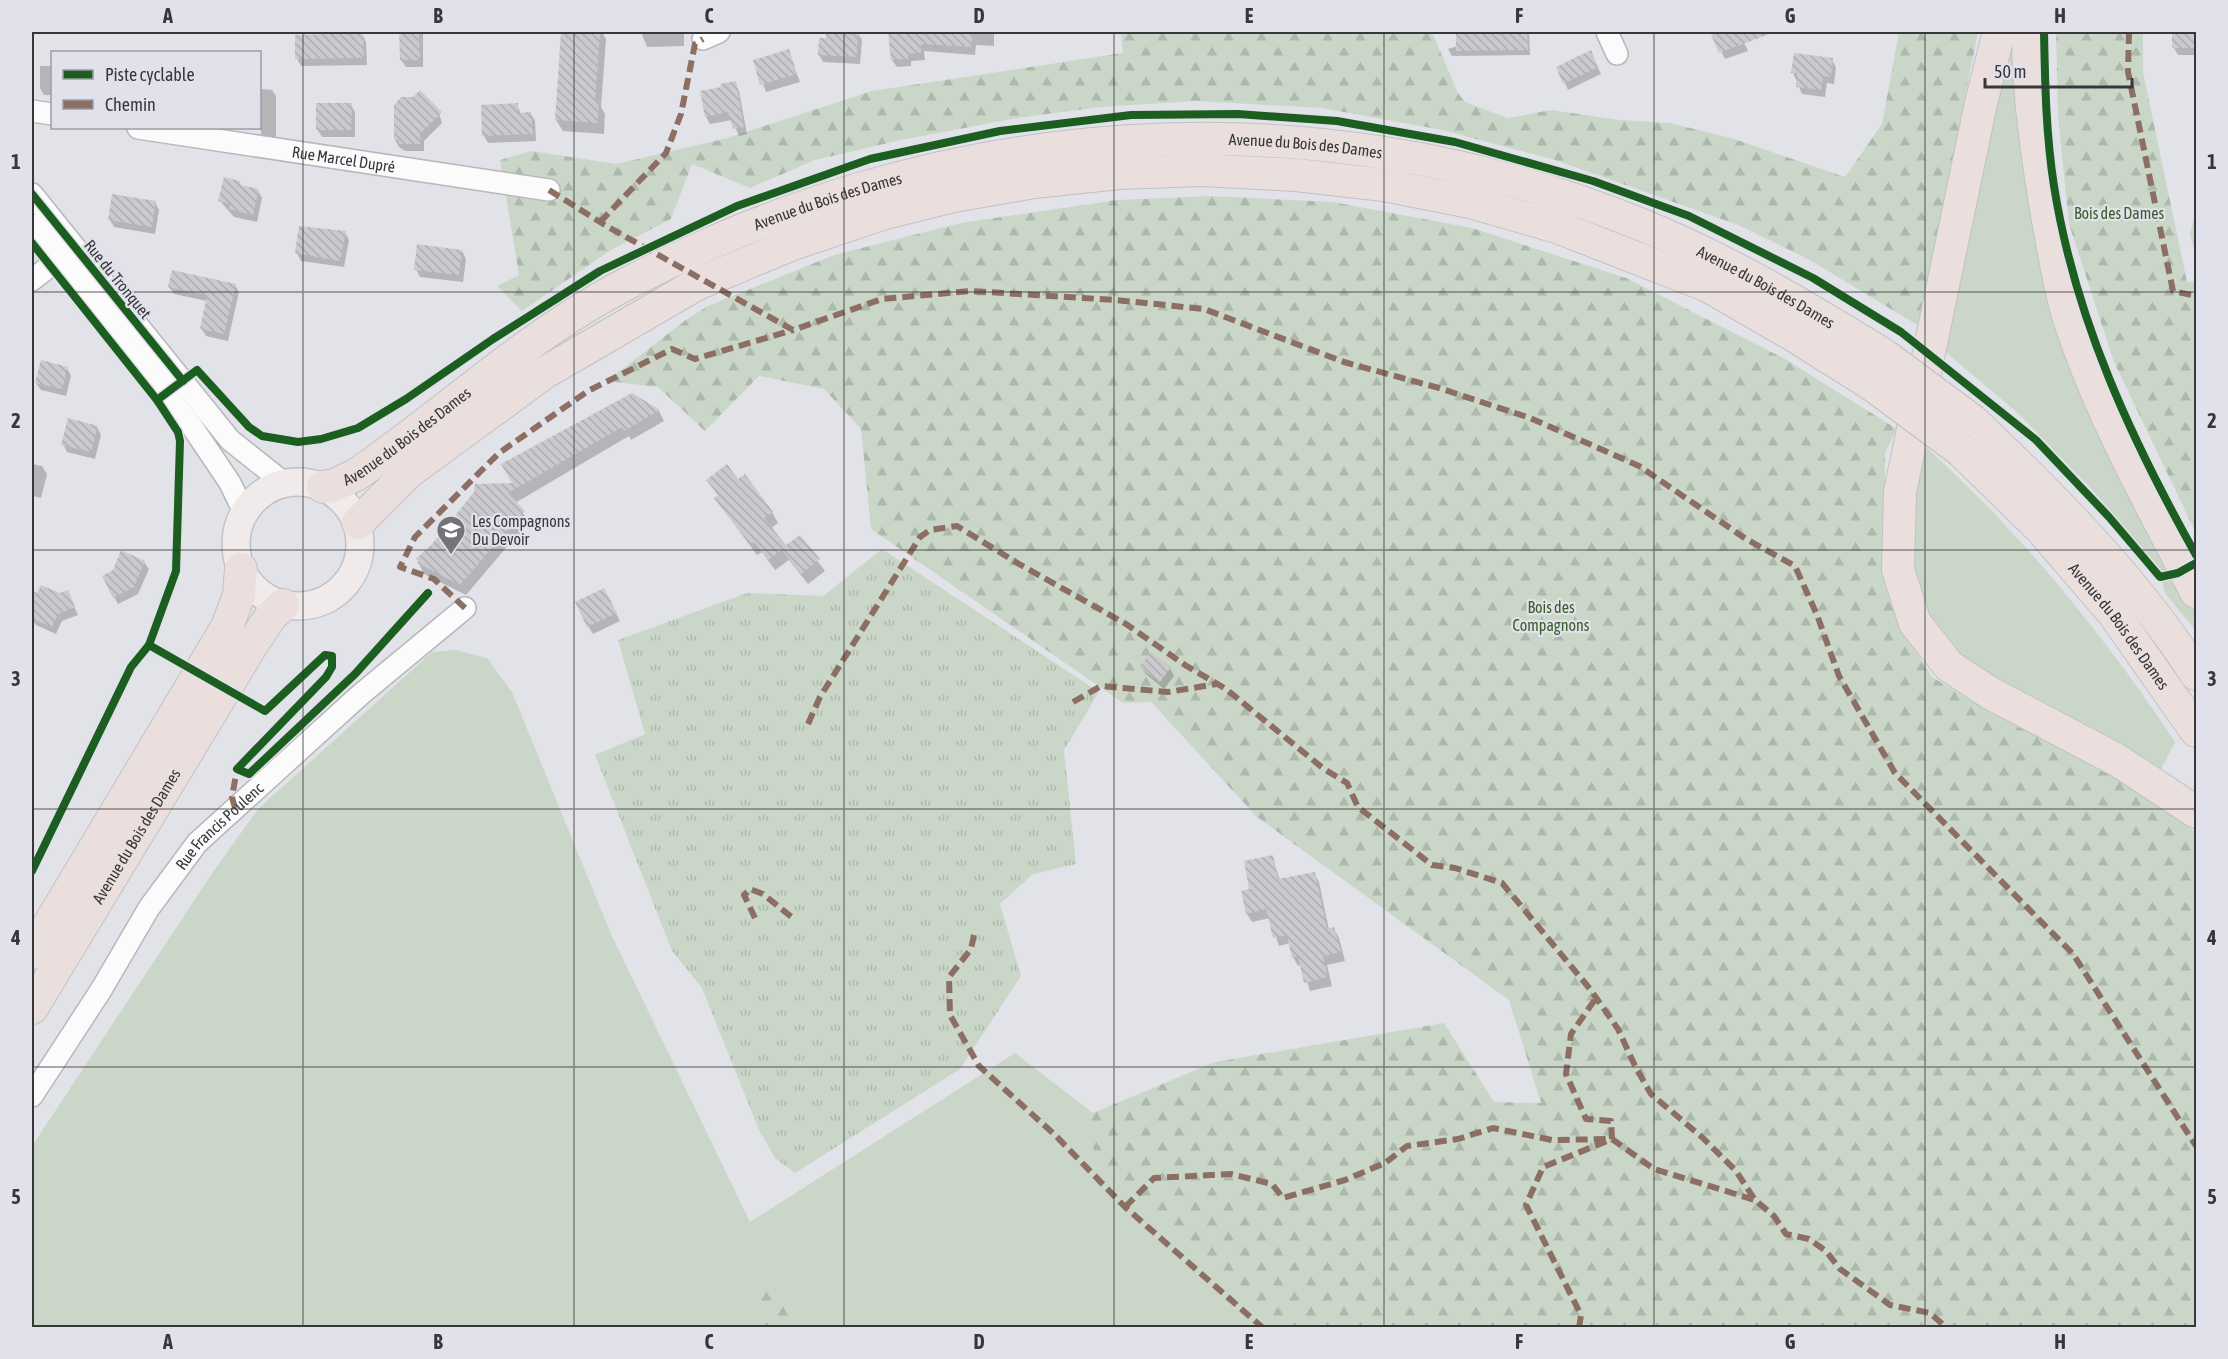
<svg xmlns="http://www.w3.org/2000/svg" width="2228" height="1359" font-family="'Asap Condensed',sans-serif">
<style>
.grass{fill:#cad7c8}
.forest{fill:url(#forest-firs)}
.park{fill:url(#park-tufts)}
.shadow{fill:#0003}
.building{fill:url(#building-back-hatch)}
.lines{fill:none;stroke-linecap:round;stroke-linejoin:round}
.minor-casing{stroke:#b7b8bb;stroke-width:24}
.major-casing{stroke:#c1c1c5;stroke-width:30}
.highway-casing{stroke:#c1c1c5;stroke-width:34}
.minor{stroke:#fbfbfc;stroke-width:21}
.major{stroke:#f1eaea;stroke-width:27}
.highway{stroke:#eadfdd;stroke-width:32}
.highway-bridge-casing{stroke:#c1c1c5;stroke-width:34;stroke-linecap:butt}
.highway-bridge{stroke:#eadfdd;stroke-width:32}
.quiet{stroke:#8d6e63;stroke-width:6;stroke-dasharray:12 6;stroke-linecap:butt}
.cycleway-casing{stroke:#e0e1ea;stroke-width:11}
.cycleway{stroke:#1b5e20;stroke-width:8}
.grid{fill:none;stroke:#37373b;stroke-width:1.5;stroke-opacity:0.55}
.labels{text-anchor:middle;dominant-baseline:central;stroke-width:4.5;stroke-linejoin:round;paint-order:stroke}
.street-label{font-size:16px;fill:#37373b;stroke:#e0e1ea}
.park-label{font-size:16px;fill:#375e25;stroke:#e0e1ea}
.poi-label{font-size:16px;fill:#37373b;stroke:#e0e1ea;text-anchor:start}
.neatline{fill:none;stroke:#37373b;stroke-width:2}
.grid-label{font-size:20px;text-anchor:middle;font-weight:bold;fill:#37373b}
</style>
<defs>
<pattern id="forest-firs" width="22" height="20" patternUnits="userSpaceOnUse" patternTransform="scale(1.5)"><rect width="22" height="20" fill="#cad7c8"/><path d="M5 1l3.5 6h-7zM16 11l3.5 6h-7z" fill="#aeb9ad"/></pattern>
<pattern id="park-tufts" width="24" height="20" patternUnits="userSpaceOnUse" patternTransform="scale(1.5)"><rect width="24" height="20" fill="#cad7c8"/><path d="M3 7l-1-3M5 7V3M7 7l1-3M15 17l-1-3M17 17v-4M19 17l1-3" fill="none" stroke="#aeb9ad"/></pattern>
<pattern id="building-back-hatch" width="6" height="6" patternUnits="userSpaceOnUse" patternTransform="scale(1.5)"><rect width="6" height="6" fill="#cacace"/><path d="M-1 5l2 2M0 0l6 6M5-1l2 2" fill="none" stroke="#aeaeb2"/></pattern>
</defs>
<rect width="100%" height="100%" fill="#e2e3e8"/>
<g class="grass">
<path d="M2013 32 2044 242 2196 605V631L2164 592 2161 573 2096 494 2019 414 1944 351Z"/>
<path d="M1919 441C2018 529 2102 632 2175 742L2160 771 1975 670 1930 624 1909 563Z"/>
<path d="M456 650 487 658 512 692 611 934 750 1222 1015 1053 1093 1113 1087 1138 1102 1164 1136 1199 1280 1327 32 1328V1146L211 875 258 809 432 652Z"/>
</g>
<g class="forest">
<path d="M1137 32H1432L1458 93 1465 102 1494 113 1508 118 1551 110 1619 120 1670 123 1731 138 1845 177 1882 124 1899 32H1978L1919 326 1808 259 1738 225 1555 160 1442 130 1322 108 1196 101 1101 107 1017 118 901 140 815 160 750 188 692 164 671 219 611 250 522 311 497 286 519 275 500 160 532 151 616 164 724 139 872 91 1123 53 1121 33Z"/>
<path d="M2056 32H2143V72L2187 282 2196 281V533L2114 362 2069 224 2058 117Z"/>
<path d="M1210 196 1333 202 1472 228 1626 278 1785 359 1897 429 1885 453V573L1900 626 1932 677 1983 708 2154 798 2196 833V1327H1280L1136 1199 1102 1164 1087 1138 1093 1113 1215 1062 1444 1023 1494 1102 1541 1103 1509 1000 1257 817 1151 702 1123 703 871 529 861 429 824 389 759 376 705 431 658 387 607 381 687 319 708 306 834 255 961 223 1117 200Z"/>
<path d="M2196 211V256L2190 234Z"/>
<path d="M775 1285 800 1327H761L758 1296Z"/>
</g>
<path class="park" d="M882 549 1099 692 1064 750 1076 864 1033 874 1000 904 1021 976 960 1069 795 1173 775 1158 759 1130 702 988 672 951 595 755 645 734 618 640 747 593 823 596Z"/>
<g class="shadow">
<path d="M401 32H423V67H406L401 60Z"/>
<path d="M562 32H602L606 39 601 107 605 114 604 134 563 131 556 120Z"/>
<path d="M641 32H684V46L647 47Z"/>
<path d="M828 32H857L862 40 860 64 823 62 819 55 828 40Z"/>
<path d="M890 32H994V46L976 45 975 55 924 51 925 60 911 61V66L897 67 892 60Z"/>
<path d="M1457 32H1529L1530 55 1452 56 1448 49 1458 46Z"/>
<path d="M1712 32H1739L1748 51 1725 59Z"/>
<path d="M2175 32H2196V55H2178L2174 48Z"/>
<path d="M362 34 366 42 367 65 301 66 297 59Z"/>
<path d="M788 51 800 82 766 92 754 61Z"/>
<path d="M1594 59 1601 74 1568 90 1558 68Z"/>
<path d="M1832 60 1836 67 1834 84 1827 83 1825 97 1802 94 1793 73Z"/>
<path d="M40 66H52V95H44L40 88Z"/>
<path d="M735 83 739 91 747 134 739 136 732 120 710 124 706 117 723 89Z"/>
<path d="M260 89 272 90 276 96V139H264L261 133Z"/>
<path d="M517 104 521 115 531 114 535 121 536 141 488 143 484 136Z"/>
<path d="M351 105 355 112V137H322L317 129Z"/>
<path d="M438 110 442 123 424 141V151H405L399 147 395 140Z"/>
<path d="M239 182 242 187 258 191 262 198 257 222 234 217 220 201Z"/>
<path d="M155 202 159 210 155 234 114 227 110 220Z"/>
<path d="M345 232 349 240 344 267 301 261 297 253Z"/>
<path d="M462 251 466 259 463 282 420 277 416 269Z"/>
<path d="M235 285 239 292 228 341 206 336 202 329 207 301 174 294 169 287Z"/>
<path d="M67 368 71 376 66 396 41 390 36 383Z"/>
<path d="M632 394 659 411 664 421 631 440 629 436 515 503 530 522 523 528 522 536H516L466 595 424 574 419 564 514 484Z"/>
<path d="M97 427 101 435 95 459 67 452 63 444Z"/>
<path d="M32 464 42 466 47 474 41 498 32 496Z"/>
<path d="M738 481 772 512 778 523 770 529 785 547 800 537 825 571 808 584 789 560 775 570 762 552 757 555 716 499 719 497 715 491Z"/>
<path d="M144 562 149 569 138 594 118 604 114 597Z"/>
<path d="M32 593 71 599 78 615 62 621 56 634 36 625 32 620Z"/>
<path d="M608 597 620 621 593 634 588 626Z"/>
<path d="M1151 654 1170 668 1174 676 1164 689 1146 674 1141 667Z"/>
<path d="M1272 856 1280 880 1314 873 1319 882 1329 930 1334 929 1339 938 1345 961 1327 965 1332 986 1310 991 1302 965 1298 966 1293 957 1290 943 1279 946 1270 918 1252 922 1247 914 1251 891Z"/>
</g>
<g class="building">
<path d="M399 32H419L420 60H400Z"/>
<path d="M561 32H600L595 101H599L598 123 555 120Z"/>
<path d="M826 32H858L857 57 818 55 819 38H826Z"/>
<path d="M888 32H973L971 47 921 44V52L908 54V59L891 60Z"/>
<path d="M1456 32H1527L1528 50 1456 51Z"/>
<path d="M1710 32H1772V33L1719 53Z"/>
<rect x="2172" y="32" width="24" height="16"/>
<path d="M363 33 364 58 295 59V35Z"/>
<path d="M789 49 797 74 760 85 753 60Z"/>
<path d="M1591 50 1598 67 1563 84 1556 67Z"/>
<path d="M1794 53 1833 58 1831 77 1823 76 1821 90 1796 87 1797 73H1791Z"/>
<path d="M736 81 744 127 733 129 728 112 705 117 700 91 721 87 720 84Z"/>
<path d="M420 90 442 112 420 134 421 144H399V140H394V105L401 97H413Z"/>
<path d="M316 103H352L351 130H316Z"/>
<path d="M518 103V113L531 112 533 134 482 136 481 105Z"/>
<path d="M224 177 240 181V185L259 189 253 215 229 209 230 204 218 201Z"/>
<path d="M112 194 156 201 152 227 108 220Z"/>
<path d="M299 226 346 231 340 261 295 253Z"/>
<path d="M417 244 462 250 459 275 414 270Z"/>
<path d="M172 270 236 284 224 334 200 329 207 295 168 287Z"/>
<path d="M41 360 68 367 62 389 35 383Z"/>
<path d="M632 393 660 410 624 431 622 427 508 493 525 511 518 518 517 526 510 527 460 585 417 563 419 561 416 559 433 543 474 492 475 484 512 483 501 464Z"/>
<path d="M68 418 98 426 91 452 61 445Z"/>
<path d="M727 464 738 479 745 474 773 512 764 518 786 545 800 535 820 559 801 574 782 550 768 560 754 542 750 545 714 498 718 495 706 480Z"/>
<path d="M121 550 145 561 134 587 113 598 102 576 113 570Z"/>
<path d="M41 585 60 593 68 590 75 607 58 614 52 627 32 619V591L37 593Z"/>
<path d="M604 588 617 613 587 627 575 602Z"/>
<path d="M1151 652 1171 667 1160 682 1139 667Z"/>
<path d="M1273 855 1278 879 1315 872 1327 929 1334 927 1341 952 1323 956 1328 977 1304 983 1298 956 1292 958 1287 935 1273 938 1266 909 1246 914 1241 891 1249 889 1244 861Z"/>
</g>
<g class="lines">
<g class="minor-casing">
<g id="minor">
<path d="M1607 32 1617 54"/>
<path d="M703 39 719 32"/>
<path d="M32 111 52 114"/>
<path id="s1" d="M138 128 549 190"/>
<path d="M32 194 230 440 284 483"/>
<path d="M32 225 191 425 230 483 244 512"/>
<path d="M32 280 69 251"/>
<path id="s2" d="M32 1096 101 990 149 908 197 843 360 695 465 608"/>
</g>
</g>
<g class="major-casing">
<circle id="major" cx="298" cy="544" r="62"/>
</g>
<g class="highway-casing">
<g id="highway">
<path d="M1999 32 1981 103 1900 492 1898 570 1915 623 1949 666 1990 693 2117 760 2196 812"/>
<path d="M2028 32C2028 97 2038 162 2049 226 2055 256 2059 287 2068 315 2099 413 2150 502 2196 592"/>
<path d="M1973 421C2055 499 2135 579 2196 674"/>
<path id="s3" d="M1960 450 2040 528 2114 614 2196 731"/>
<path id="s4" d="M323 487 334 485 356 475C443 415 520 342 613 291 930 119 1306 87 1642 225 1728 260 1806 307 1884 355"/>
<path d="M358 523 410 471 544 373 697 284 790 245 885 213 954 196 1034 182 1119 173 1202 170 1296 175 1384 185 1470 202 1557 227 1708 286 1793 335 1871 384"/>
<path d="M32 953 227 627 239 595 241 569"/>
<path id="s5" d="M32 1008 253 643 271 616 283 605"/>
</g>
</g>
<use href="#minor" class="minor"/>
<use href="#major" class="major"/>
<use href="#highway" class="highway"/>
<g class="highway-bridge-casing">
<g id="highway-bridge">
<path d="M1884 355 1973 421"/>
<path d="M1871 384 1960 450"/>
</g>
</g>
<use href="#highway-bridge" class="highway-bridge"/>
<g class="quiet">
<path d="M2129 32 2128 72 2173 291 2196 296"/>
<path d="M549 190 608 227 793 330 882 299 970 291 1116 300 1204 309 1344 362 1439 388 1530 418 1639 466 1746 539 1795 566 1817 615 1839 676 1895 773 2073 954 2196 1146"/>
<path d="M600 222 666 153 681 114 695 44 703 39"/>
<path d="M465 608 434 579 400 567 415 537 499 453 588 391 672 349 695 359 793 330"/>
<path d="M1073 702 1101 686 1168 692 1217 684"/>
<path d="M808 724 820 697 920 537 930 530 957 526 1019 564 1126 624 1185 665 1226 689 1324 769 1347 783 1358 807 1432 865 1455 868 1502 883 1590 989 1618 1029 1636 1068 1651 1094 1703 1138 1736 1171 1755 1200 1774 1216 1786 1234 1809 1239 1826 1251 1840 1269 1890 1305 1930 1313 1947 1328"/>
<path d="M235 808 232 797 237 769"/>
<path d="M755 918 744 895 750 889 763 894 794 919"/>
<path d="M974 935 971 949 949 977 950 1015 979 1066 1055 1135 1125 1207 1263 1328"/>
<path d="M1125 1207 1154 1178 1231 1174 1272 1184 1283 1198 1345 1180 1385 1163 1407 1146 1458 1139 1493 1128 1552 1140 1612 1139 1654 1169 1755 1200"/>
<path d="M1579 1328 1581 1315 1526 1205 1543 1167 1612 1139 1611 1121 1586 1119 1566 1074 1571 1034 1596 998"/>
</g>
<g class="cycleway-casing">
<g id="cycleway">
<path d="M2044 32C2045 83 2046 135 2054 186 2075 319 2131 439 2196 555"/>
<path d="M32 194 183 381"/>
<path d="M32 243 157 400 178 432 180 441 176 571 149 645 131 667 32 871"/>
<path d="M157 400 197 370 249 427 262 436 298 442 321 439 358 428 406 399 493 339 600 271 737 206 870 159 1000 131 1131 115 1238 114 1337 121 1455 142 1593 181 1689 216 1813 278 1901 332 2036 440 2109 517 2160 577 2178 573 2196 563"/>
<path d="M149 645 265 711 325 655 332 656V667L326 677 237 769 249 774 355 674 428 593"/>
</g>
</g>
<use href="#cycleway" class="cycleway"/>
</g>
<path class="grid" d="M303 32V1328M574 32V1328M844 32V1328M1114 32V1328M1384 32V1328M1654 32V1328M1925 32V1328M32 292H2196M32 550H2196M32 809H2196M32 1067H2196"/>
<defs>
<g id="university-pin" transform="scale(1.5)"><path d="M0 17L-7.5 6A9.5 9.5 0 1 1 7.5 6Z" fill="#737378" stroke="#e0e1ea"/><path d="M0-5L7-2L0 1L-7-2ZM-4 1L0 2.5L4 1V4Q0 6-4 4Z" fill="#fff"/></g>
</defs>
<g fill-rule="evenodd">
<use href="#university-pin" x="451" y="530"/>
</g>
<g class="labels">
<g class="street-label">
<text stroke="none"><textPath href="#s4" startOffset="1070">Avenue du Bois des Dames</textPath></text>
<text stroke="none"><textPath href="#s1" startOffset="208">Rue Marcel Dupré</textPath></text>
<text stroke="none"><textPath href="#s4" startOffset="585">Avenue du Bois des Dames</textPath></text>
<text transform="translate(118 279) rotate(51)">Rue du Tronquet</text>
<text stroke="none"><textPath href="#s4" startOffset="1556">Avenue du Bois des Dames</textPath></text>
<text stroke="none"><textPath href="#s4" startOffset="99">Avenue du Bois des Dames</textPath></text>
<text stroke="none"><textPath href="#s3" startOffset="238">Avenue du Bois des Dames</textPath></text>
<text stroke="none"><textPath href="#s2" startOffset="330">Rue Francis Poulenc</textPath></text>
<text stroke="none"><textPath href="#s5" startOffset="201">Avenue du Bois des Dames</textPath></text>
</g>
<g class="park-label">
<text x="2119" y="213">Bois des Dames</text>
<text x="1551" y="607">Bois des<tspan x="1551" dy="18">Compagnons</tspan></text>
</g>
<g class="poi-label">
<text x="472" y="521">Les Compagnons<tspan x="472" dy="18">Du Devoir</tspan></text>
</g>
</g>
<rect width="2228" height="1359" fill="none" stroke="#e0e1ea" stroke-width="66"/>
<rect x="51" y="51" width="210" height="78" fill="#e0e1ea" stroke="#9c9da4" stroke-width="1.5"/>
<rect x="63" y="70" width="30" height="9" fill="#1b5e20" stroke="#9c9da4" stroke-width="1.5"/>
<text x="105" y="81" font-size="18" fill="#37373b">Piste cyclable</text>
<rect x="63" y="100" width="30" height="9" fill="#8d6e63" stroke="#9c9da4" stroke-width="1.5"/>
<text x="105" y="111" font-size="18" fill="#37373b">Chemin</text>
<path d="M1985 78v9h147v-9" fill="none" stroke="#37373b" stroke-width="3"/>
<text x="1994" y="78" font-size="18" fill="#37373b" stroke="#e0e1ea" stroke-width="4.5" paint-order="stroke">50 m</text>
<rect x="33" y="33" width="2162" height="1293" class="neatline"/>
<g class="grid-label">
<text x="168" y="23">A</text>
<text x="438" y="23">B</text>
<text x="709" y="23">C</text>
<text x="979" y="23">D</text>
<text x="1249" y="23">E</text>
<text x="1519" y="23">F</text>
<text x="1790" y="23">G</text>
<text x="2060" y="23">H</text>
<text x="16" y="169">1</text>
<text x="2212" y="169">1</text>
<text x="16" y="428">2</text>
<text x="2212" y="428">2</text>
<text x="16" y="686">3</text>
<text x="2212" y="686">3</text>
<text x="16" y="945">4</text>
<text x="2212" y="945">4</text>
<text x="16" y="1204">5</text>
<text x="2212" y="1204">5</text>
<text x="168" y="1349">A</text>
<text x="438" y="1349">B</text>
<text x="709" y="1349">C</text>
<text x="979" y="1349">D</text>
<text x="1249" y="1349">E</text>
<text x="1519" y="1349">F</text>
<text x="1790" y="1349">G</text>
<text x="2060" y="1349">H</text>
</g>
</svg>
